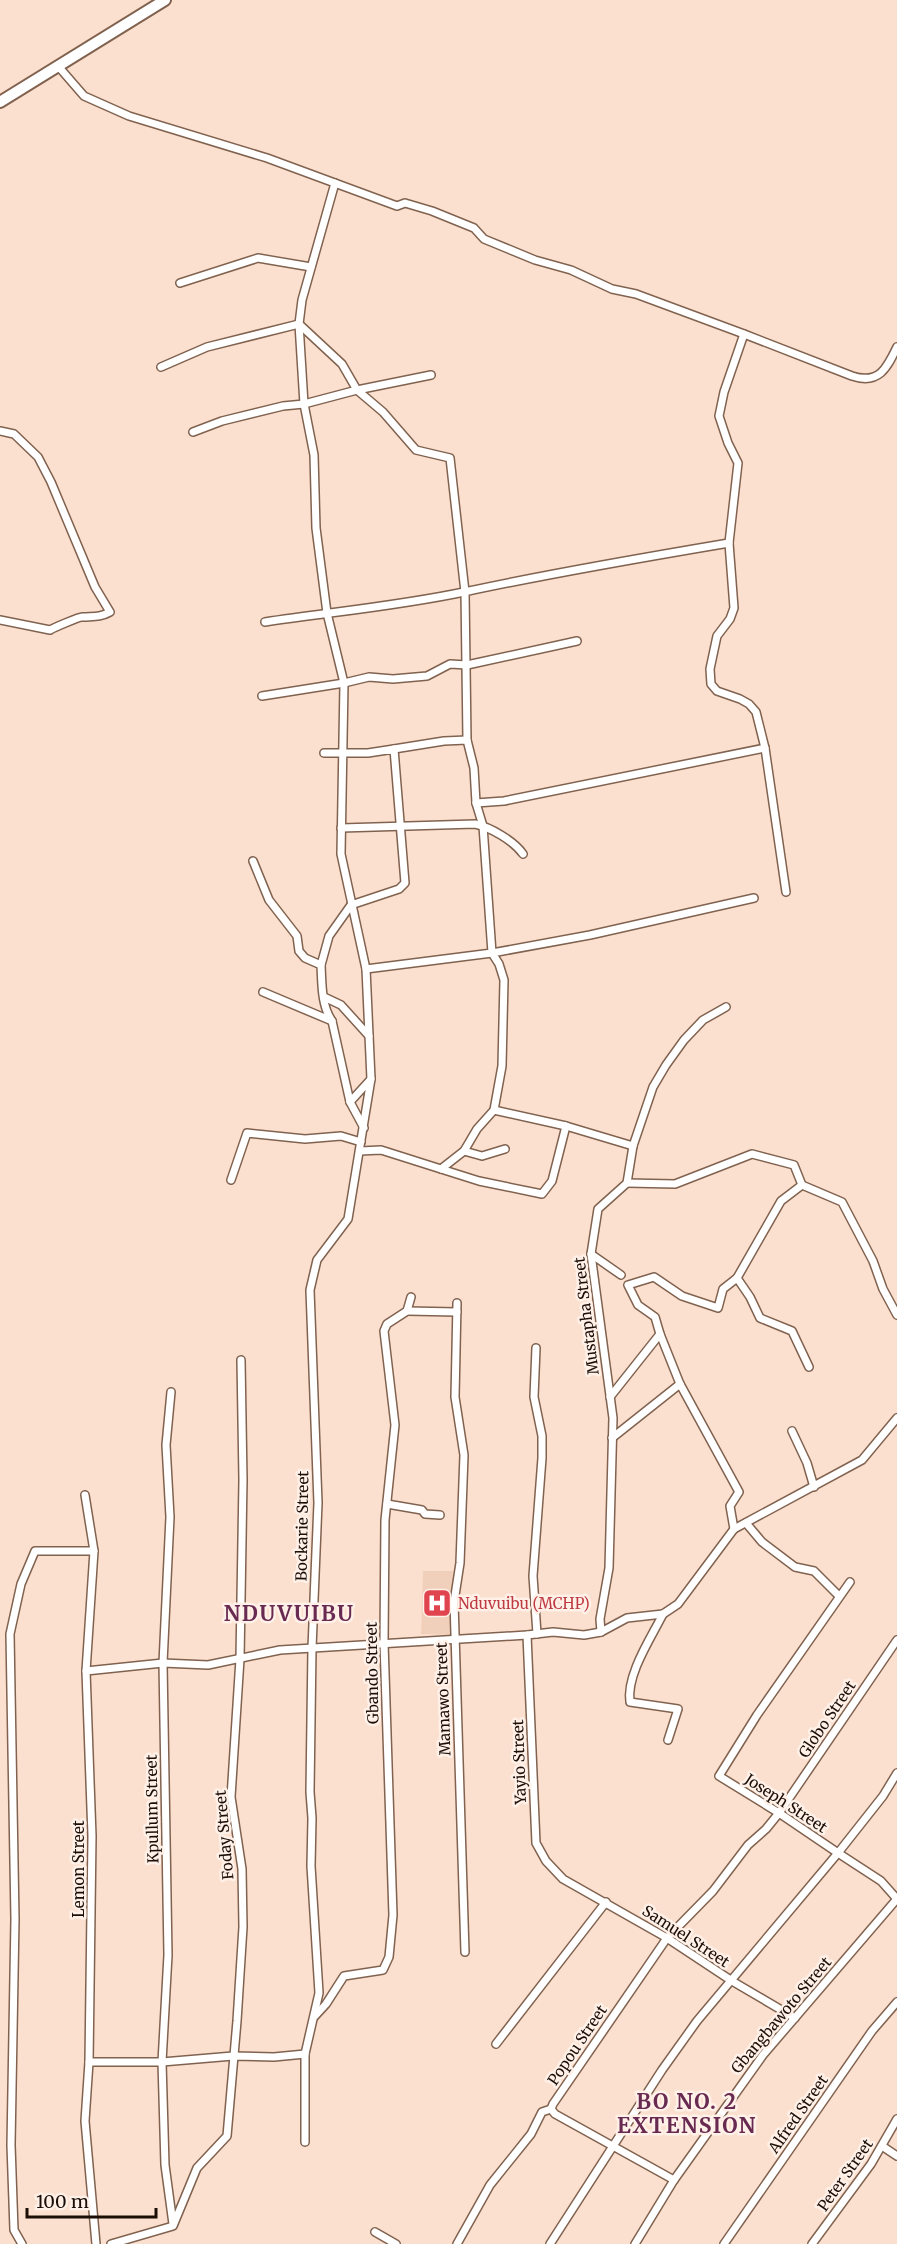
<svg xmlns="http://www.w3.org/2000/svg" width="897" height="2244" font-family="Merriweather,serif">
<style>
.built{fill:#f0d0bb}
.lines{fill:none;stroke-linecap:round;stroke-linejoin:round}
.minor-casing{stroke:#80624f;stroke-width:10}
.primary-casing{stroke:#80624f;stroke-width:14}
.minor{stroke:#fff;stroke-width:7}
.primary{stroke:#fff;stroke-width:10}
.labels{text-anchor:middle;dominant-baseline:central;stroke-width:5;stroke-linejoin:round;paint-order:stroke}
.street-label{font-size:15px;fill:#1a0e07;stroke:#fff0e8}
.health-label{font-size:15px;fill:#be3a42;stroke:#fff0e8;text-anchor:start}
.district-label{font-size:21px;font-weight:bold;letter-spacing:1.5px;fill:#682a50;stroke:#fff0e8}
</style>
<rect width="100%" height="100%" fill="#fce0cf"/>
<path class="built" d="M423 1571H453L451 1635 421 1634Z"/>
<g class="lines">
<g class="minor-casing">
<g id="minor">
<path d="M58 66 84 96 129 116 267 158 397 206 405 203 432 211 474 228 484 239 535 260 571 270 612 289 636 294 744 334 852 376C879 385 887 368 897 347"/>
<path d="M335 183 302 300 299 324 304 404 314 455 316 528 327 613 344 683 341 854 366 969 371 1079"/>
<path d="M180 283 258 258 311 267"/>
<path d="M744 334 724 392 719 416 728 443 738 463 729 543 734 608 730 619 717 636 710 669 711 684 717 691 740 699 749 704 756 712 765 748 786 892"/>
<path d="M161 367 207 347 299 324 342 364 357 390 383 412 416 450 450 458 465 592 467 740"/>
<path d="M0 431 14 434 38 457 51 482 95 587 110 612C99 618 93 616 82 617 79 617 53 628 50 630L0 620"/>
<path d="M193 432 222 421 283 406 304 404 357 390 431 375"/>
<path d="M265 622C331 612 398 606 464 592 552 573 640 558 729 543"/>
<path d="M262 696 344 683 369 677 393 679 427 676 450 664 467 665 577 641"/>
<path d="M394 749 444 741 467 740 474 768 476 803 504 801 765 748"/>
<path d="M341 828 475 824C490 827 514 841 523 854"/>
<path d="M253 861 269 900 297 936 299 951 305 958 321 965C322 983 321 1005 332 1021L350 1102 364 1128"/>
<path d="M321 965 329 936 351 905 399 889 405 883 394 749 368 753H324"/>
<path d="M366 969 492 953 483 826 476 803"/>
<path d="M263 992 332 1021"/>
<path d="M324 997 341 1005 369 1036"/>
<path d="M494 1110 566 1126 633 1146"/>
<path d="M360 1151 381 1150 441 1169 464 1151 477 1129 494 1110 502 1066 504 980 499 964 492 953 590 935 754 898"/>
<path d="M464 1151 482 1156 505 1149"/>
<path d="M441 1169 479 1181 542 1194 552 1181 566 1126"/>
<path d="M231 1180 247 1133 305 1139 341 1136 361 1142"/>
<path d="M627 1183 675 1184 752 1154 794 1165 802 1185 842 1202 873 1261 883 1289 897 1315"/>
<path d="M591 1254 621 1275"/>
<path d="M737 1278 750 1297 760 1318 792 1331 809 1367"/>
<path d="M457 1303 455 1397 464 1455 460 1563 454 1602 465 1952"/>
<path d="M407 1311 457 1312"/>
<path d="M660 1334 680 1384 739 1492 730 1506 734 1529"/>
<path d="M536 1348 534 1397 542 1436V1458L533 1576 537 1634"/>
<path d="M171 1392 166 1445 170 1517 163 1663 168 1955 162 2062 165 2165 173 2224"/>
<path d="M610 1397 660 1334 655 1317 638 1305 628 1285 654 1277 682 1296 718 1308 723 1289 737 1278 781 1201 802 1185"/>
<path d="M792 1431 807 1463 814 1487"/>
<path d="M612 1438 680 1384"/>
<path d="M85 1495 94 1551 86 1671 92 1836 89 2062 85 2121 96 2244"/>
<path d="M387 1504 422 1510 425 1514 440 1515"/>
<path d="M746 1523 762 1542 795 1567 814 1571 839 1596"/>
<path d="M850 1582 757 1715 719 1776 779 1813 838 1853 883 1796 897 1773"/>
<path d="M663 1614C651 1638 626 1675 630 1702L678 1709 668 1740"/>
<path d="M601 1632 600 1619 609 1568 613 1418 591 1254 598 1209 627 1183 633 1146 653 1087 666 1065 684 1040 703 1020 726 1007"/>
<path d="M527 1635 536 1843 546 1861 563 1879 667 1938 732 1981 795 2018"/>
<path d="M86 1671 163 1663 208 1665 280 1650 527 1635 553 1632 584 1635 601 1632 627 1618 663 1614 678 1604 734 1529 862 1460 897 1418"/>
<path d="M315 2016 326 2004 344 1976 383 1970 389 1957 393 1915 384 1643 385 1520 395 1425 384 1331 387 1324 407 1311 411 1297"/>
<path d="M496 2044 606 1902"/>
<path d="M89 2062H162L233 2056 274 2057 305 2054"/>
<path d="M305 2142V2054L319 1993 311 1866 312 1818 310 1792 312 1648 318 1503 310 1290 317 1260 348 1219 371 1079 350 1102"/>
<path d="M882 2146 897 2156"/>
<path d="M674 2180 555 2114 551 2109 553 2104 667 1938 713 1891 748 1845 766 1829 779 1813 897 1640"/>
<path d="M375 2232 396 2244"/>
<path d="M22 2244 14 2230 11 2145 15 1919 10 1634 21 1584 35 1551H94"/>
<path d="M111 2244 173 2226 197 2168 227 2136 237 2021 243 1927 242 1869 231 1797 240 1659 243 1480 241 1360"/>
<path d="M457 2244 490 2185 531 2134 542 2112 551 2109"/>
<path d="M550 2244 662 2070 697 2021 838 1853 881 1881 897 1899"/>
<path d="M635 2244 674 2180 763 2055 896 1900"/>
<path d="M724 2244 872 2031 897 2002"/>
<path d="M812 2244 871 2164 897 2119"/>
</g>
</g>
<g class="primary-casing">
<path id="primary" d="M0 102 165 0"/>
</g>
<use href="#minor" class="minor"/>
<use href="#primary" class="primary"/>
</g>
<defs>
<g id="hospital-square" transform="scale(1.5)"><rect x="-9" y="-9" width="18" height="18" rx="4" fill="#e0444e" stroke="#fff0e8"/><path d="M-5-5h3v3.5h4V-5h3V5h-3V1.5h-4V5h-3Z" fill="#fff"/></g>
</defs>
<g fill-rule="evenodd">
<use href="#hospital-square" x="437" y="1603"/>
</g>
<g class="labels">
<g class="street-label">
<text transform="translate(586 1316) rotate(-97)">Mustapha Street</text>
<text transform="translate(302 1526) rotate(-89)">Bockarie Street</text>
<text transform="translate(372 1673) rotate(-91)">Gbando Street</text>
<text transform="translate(443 1699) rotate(-92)">Mamawo Street</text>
<text transform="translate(827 1719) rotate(-56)">Globo Street</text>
<text transform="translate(519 1762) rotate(-92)">Yayio Street</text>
<text transform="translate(786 1803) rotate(33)">Joseph Street</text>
<text transform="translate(152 1809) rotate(-91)">Kpullum Street</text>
<text transform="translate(224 1835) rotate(-95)">Foday Street</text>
<text transform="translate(78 1869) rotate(-90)">Lemon Street</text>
<text transform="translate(686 1936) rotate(33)">Samuel Street</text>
<text transform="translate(781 2015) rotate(-50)">Gbangbawoto Street</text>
<text transform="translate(577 2045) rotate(-56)">Popou Street</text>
<text transform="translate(798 2114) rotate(-55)">Alfred Street</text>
<text transform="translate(845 2175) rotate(-55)">Peter Street</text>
</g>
<g class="health-label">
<text x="458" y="1603">Nduvuibu (MCHP)</text>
</g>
<g class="district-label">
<text x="289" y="1613">NDUVUIBU</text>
<text x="687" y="2101">BO NO. 2<tspan x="687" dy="24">EXTENSION</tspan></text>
</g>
</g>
<path d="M27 2208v9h129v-9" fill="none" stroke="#1a0e07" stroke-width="3"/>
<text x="36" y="2208" font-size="18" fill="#1a0e07" stroke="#fff0e8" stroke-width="4.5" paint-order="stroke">100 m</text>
</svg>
